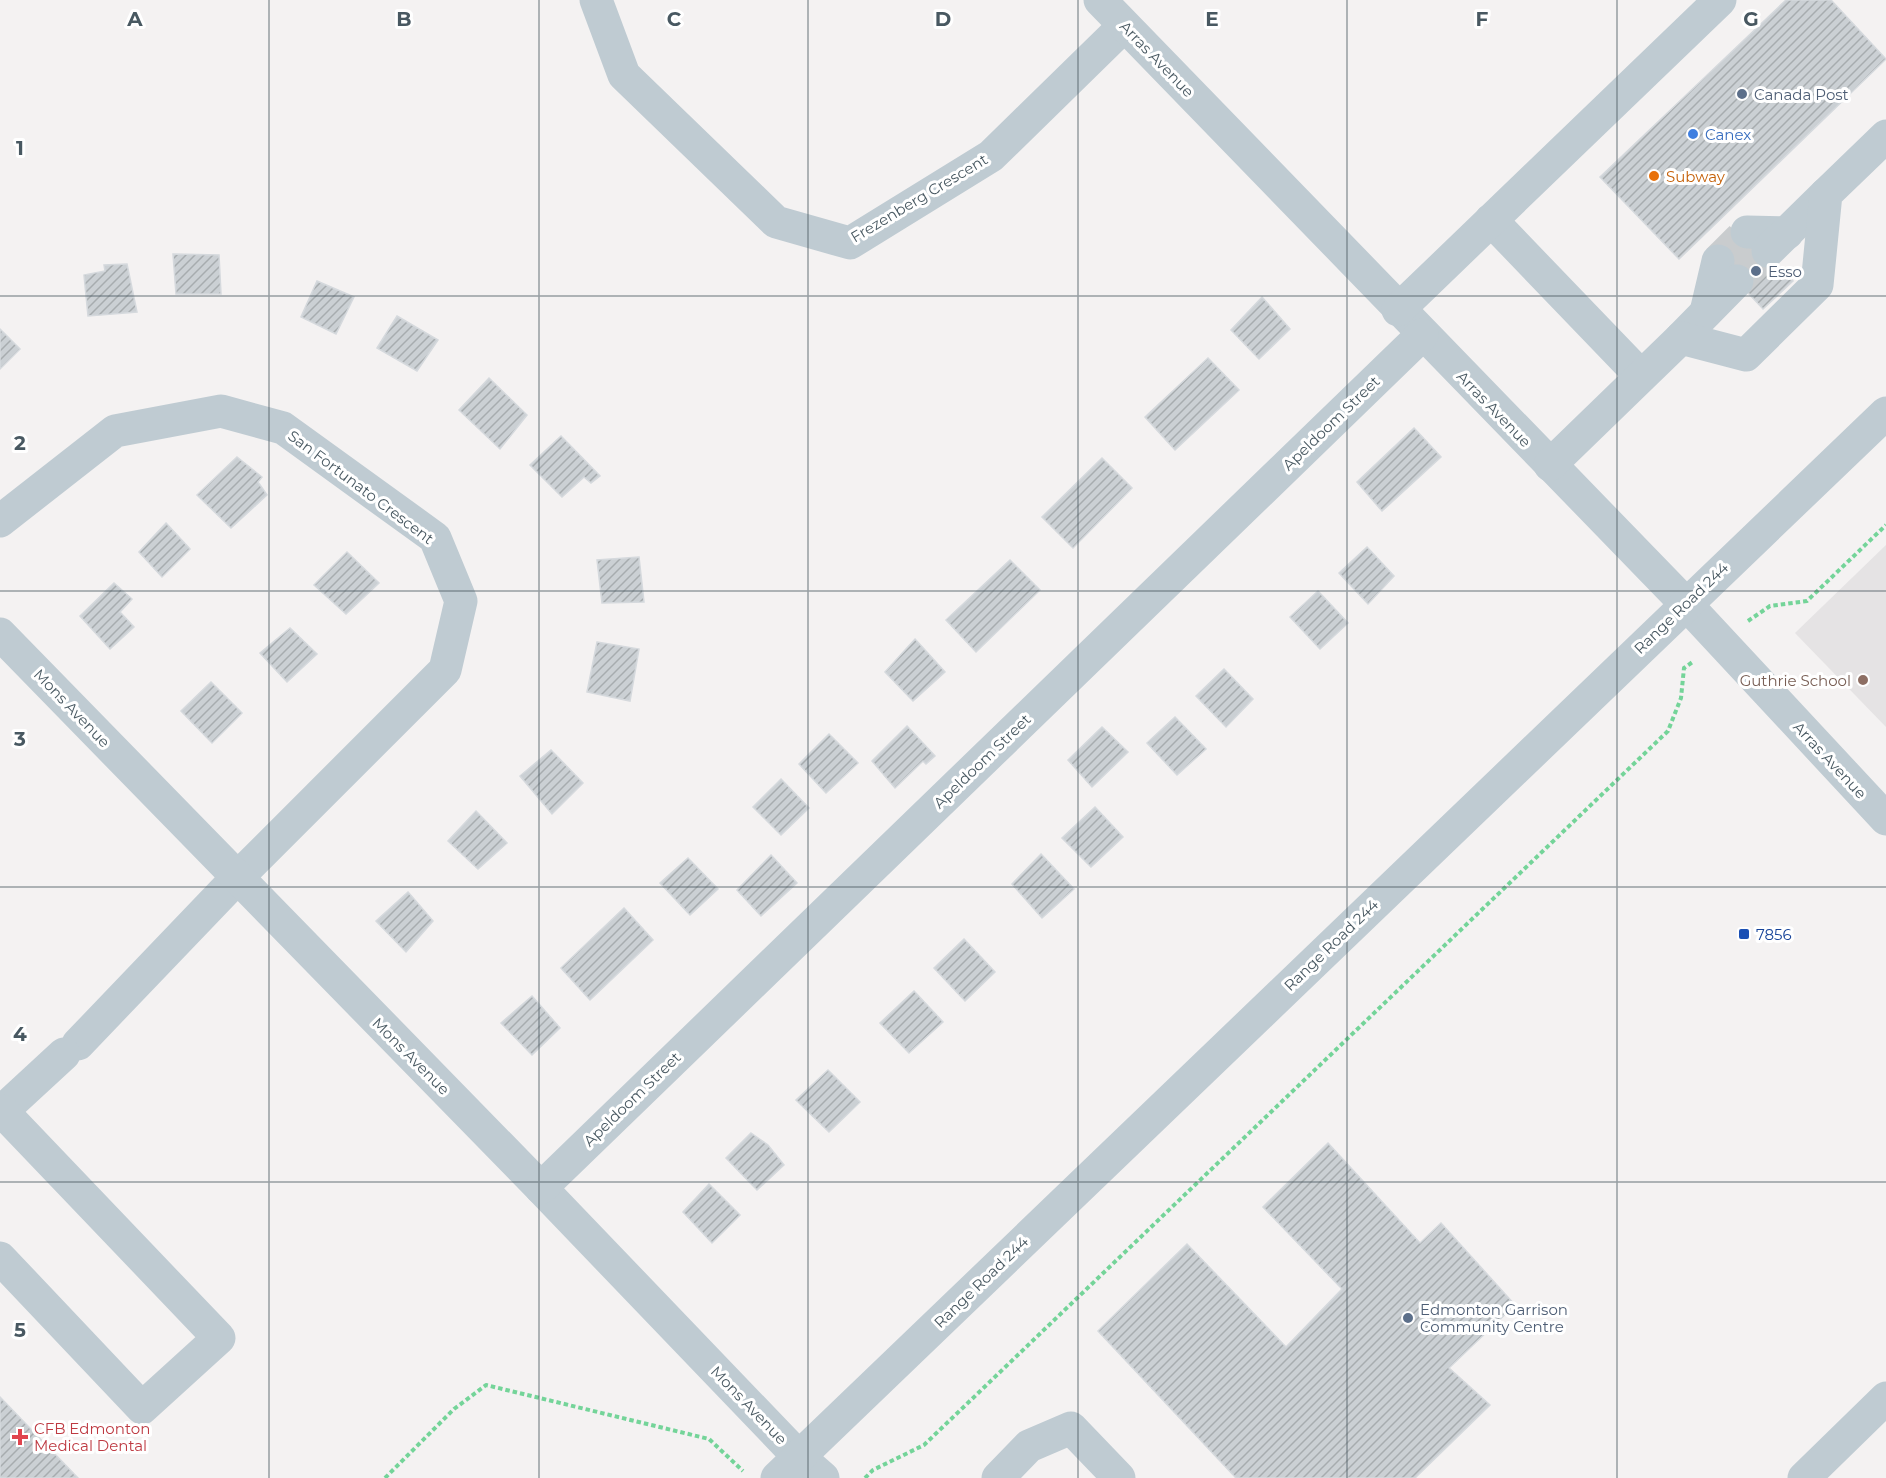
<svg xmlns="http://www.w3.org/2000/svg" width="1886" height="1478" font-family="Montserrat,sans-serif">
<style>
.education{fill:#e5e3e4}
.building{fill:url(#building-hatch);stroke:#d5d9dd;stroke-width:1.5}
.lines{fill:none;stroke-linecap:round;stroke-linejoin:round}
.minor-tunnel{stroke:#c9ccce;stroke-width:33;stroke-dasharray:33 16;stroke-linecap:butt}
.path{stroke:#74d499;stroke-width:4;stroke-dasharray:4.5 3;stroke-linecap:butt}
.minor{stroke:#bfcbd2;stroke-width:33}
.grid{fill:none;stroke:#485861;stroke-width:1.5;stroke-opacity:0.55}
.service-dot{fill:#5c6f8a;stroke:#fff;stroke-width:2}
.shop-dot{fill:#3f7fe0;stroke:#fff;stroke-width:2}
.food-dot{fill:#e8710a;stroke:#fff;stroke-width:2}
.education-dot{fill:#8d6e63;stroke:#fff;stroke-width:2}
.transit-dot{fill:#1a4fb4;stroke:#fff;stroke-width:2}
.health-dot{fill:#e0444e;stroke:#fff;stroke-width:2}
.labels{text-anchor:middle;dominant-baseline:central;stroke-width:6;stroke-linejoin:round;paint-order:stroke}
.street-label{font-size:15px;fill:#485861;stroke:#fff}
.service-label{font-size:15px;fill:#4e5e75;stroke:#fff;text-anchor:start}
.shop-label{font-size:15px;fill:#366cbe;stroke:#fff;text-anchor:start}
.food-label{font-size:15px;fill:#c56008;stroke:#fff;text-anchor:start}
.education-label{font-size:15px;fill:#785e54;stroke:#fff;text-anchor:end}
.transit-label{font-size:15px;fill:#164399;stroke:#fff;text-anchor:start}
.health-label{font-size:15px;fill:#be3a42;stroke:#fff;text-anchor:start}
.grid-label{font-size:20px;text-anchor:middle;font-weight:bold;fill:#485861;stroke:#fff;stroke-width:6;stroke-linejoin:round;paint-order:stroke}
</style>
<defs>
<pattern id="building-hatch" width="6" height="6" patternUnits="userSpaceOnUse" patternTransform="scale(1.5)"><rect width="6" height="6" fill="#cbd0d4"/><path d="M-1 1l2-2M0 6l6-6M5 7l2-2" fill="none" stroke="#a7acaf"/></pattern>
</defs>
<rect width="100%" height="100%" fill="#f4f2f2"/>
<path class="education" d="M1886 545V727L1795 633Z"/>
<g class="building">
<path d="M1786 0H1831L1886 59 1679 259 1600 177Z"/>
<path d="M1740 224 1793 281 1763 309 1710 252Z"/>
<path d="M173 254 219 255 221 294H176Z"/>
<path d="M127 264 137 312 88 316 84 275 105 271 104 265Z"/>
<path d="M317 281 354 297 336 334 301 317Z"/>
<path d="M1262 297 1290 329 1259 359 1231 330Z"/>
<path d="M397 316 438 340 417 371 377 348Z"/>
<path d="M0 329 20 349 0 369Z"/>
<path d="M1208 358 1239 390 1175 450 1145 417Z"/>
<path d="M489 378 527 415 500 449 459 410Z"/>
<path d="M1414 428 1441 457 1382 511 1357 482Z"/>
<path d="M561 436 600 476 591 483 584 477 562 497 530 465Z"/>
<path d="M237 457 262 477 258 482 267 495 231 528 197 495Z"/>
<path d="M1102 458 1132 488 1073 548 1042 517Z"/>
<path d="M166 523 190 549 162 577 139 552Z"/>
<path d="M1367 547 1394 576 1368 604 1339 573Z"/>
<path d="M347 552 379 583 346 614 314 585Z"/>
<path d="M639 557 644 602 602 603 597 560Z"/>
<path d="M1010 560 1040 590 976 652 946 620Z"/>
<path d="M114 583 132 599 120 612 134 627 110 649 80 616Z"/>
<path d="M1318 591 1348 623 1320 649 1290 617Z"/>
<path d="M290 628 317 654 287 682 260 653Z"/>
<path d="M915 639 945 672 913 701 885 672Z"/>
<path d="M597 642 639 649 630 701 587 692Z"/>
<path d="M1224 669 1253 699 1226 727 1196 696Z"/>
<path d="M211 682 242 713 212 743 181 711Z"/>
<path d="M1175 717 1206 749 1177 775 1147 743Z"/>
<path d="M907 726 935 756 926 764 923 761 895 788 872 761Z"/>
<path d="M1102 727 1128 752 1092 787 1068 760Z"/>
<path d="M829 734 858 763 826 793 799 764Z"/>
<path d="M551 750 583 783 552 814 520 776Z"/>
<path d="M781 779 809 808 781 835 753 807Z"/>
<path d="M1095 807 1123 837 1091 867 1062 838Z"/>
<path d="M476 811 507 843 478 869 448 841Z"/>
<path d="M1041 854 1074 889 1042 918 1012 884Z"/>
<path d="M771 855 797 883 761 916 737 890Z"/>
<path d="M688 858 718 889 690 915 660 883Z"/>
<path d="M408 892 433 921 406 952 376 921Z"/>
<path d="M624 908 653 940 590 1000 561 968Z"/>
<path d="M964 939 995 972 965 1001 934 968Z"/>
<path d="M914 991 943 1022 909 1053 880 1023Z"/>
<path d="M532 996 560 1028 532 1055 501 1023Z"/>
<path d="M828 1070 860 1102 829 1132 796 1100Z"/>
<path d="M751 1133 768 1145 784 1165 757 1190 726 1158Z"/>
<path d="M1328 1143 1420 1243 1441 1223 1515 1305 1449 1368 1490 1405 1415 1478H1236L1098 1331 1187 1244 1286 1347 1342 1289 1263 1207Z"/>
<path d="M709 1184 740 1215 712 1243 683 1212Z"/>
<path d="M0 1397 78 1478H0Z"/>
</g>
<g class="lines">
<g class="minor-tunnel">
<path d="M1718 261 1747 232"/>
<path d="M1737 281 1768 251"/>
</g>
<g class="path">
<path d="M1748 621 1770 606 1807 601 1886 525"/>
<path d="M385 1478 454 1409 486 1385 709 1439 743 1471"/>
<path d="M865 1478 873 1470 924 1445 1668 731 1681 698 1684 668 1694 661"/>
</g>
<g class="minor">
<path d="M596 0 624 75 776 222 850 243 991 156 1124 26"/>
<path d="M1100 0 1686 604 1886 819"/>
<path d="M1491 220 1641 376"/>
<path d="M1747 232 1787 233"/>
<path d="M1768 251 1826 194"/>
<path d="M1398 310 1720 0"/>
<path d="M1706 312 1718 261"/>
<path d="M1681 338 1737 281"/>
<path d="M1550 465 1681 338 1746 355 1817 285 1826 194 1886 136"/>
<path d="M0 521 115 431 221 411 283 428 435 538 461 601 445 670 236 879 78 1044"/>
<path d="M0 634 541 1188 799 1457 823 1478"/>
<path d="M0 1113 64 1054"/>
<path d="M541 1188 1422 335"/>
<path d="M0 1258 142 1408 219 1338 2 1111"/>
<path d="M777 1478 1886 413"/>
<path d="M998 1478 1029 1446 1071 1428 1119 1478"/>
<path d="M1804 1478 1886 1398"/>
</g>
</g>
<path class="grid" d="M269 0V1478M539 0V1478M808 0V1478M1078 0V1478M1347 0V1478M1617 0V1478M0 296H1886M0 591H1886M0 887H1886M0 1182H1886"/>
<g class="service-dot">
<circle cx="1742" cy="94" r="6"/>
<circle cx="1756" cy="271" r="6"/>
<circle cx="1408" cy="1318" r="6"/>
</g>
<circle class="shop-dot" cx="1693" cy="134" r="6"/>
<circle class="food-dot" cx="1654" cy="176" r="6"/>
<circle class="education-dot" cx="1863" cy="680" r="6"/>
<rect class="transit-dot" x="1738" y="928" width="12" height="12" rx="3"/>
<path class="health-dot" d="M17 1428h6v6h6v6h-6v6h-6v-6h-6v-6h6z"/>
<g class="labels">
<g class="street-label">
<text transform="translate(1157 59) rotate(46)">Arras Avenue</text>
<text transform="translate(919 198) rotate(-31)">Frezenberg Crescent</text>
<text transform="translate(1494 409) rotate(46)">Arras Avenue</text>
<text transform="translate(1331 423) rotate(-44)">Apeldoom Street</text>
<text transform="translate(361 487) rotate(37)">San Fortunato Crescent</text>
<text transform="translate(1681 608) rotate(-44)">Range Road 244</text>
<text transform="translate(72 708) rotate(46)">Mons Avenue</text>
<text transform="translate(1830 760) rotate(47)">Arras Avenue</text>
<text transform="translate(982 761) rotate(-44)">Apeldoom Street</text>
<text transform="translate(1331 945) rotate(-44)">Range Road 244</text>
<text transform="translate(411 1056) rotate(45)">Mons Avenue</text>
<text transform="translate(632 1099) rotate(-44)">Apeldoom Street</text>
<text transform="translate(981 1282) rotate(-44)">Range Road 244</text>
<text transform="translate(749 1405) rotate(46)">Mons Avenue</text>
</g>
<g class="service-label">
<text x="1754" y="94">Canada Post</text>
<text x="1768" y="271">Esso</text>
<text x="1420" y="1309">Edmonton Garrison<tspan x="1420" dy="17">Community Centre</tspan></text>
</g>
<g class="shop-label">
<text x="1705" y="134">Canex</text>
</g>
<g class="food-label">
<text x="1666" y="176">Subway</text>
</g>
<g class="education-label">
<text x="1851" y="680">Guthrie School</text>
</g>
<g class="transit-label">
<text x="1756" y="934">7856</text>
</g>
<g class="health-label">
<text x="34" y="1428">CFB Edmonton<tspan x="34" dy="17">Medical Dental</tspan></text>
</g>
</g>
<g class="grid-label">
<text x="135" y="26">A</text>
<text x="404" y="26">B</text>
<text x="674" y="26">C</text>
<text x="943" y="26">D</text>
<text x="1212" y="26">E</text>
<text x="1482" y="26">F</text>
<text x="1751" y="26">G</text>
<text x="20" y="155">1</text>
<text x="20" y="450">2</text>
<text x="20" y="746">3</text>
<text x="20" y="1041">4</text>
<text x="20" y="1337">5</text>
</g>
</svg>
